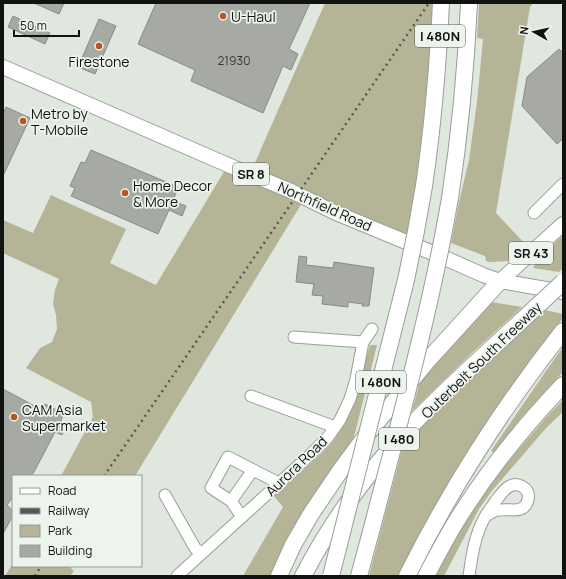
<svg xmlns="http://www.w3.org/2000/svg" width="566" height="579" font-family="Manrope,sans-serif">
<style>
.green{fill:#b6b497}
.building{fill:#a7aaa2;stroke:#898c84}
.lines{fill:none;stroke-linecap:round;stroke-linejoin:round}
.minor-casing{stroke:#989f98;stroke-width:13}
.major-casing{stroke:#989f98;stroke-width:16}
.highway-casing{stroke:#989f98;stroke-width:18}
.minor{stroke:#fff;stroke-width:11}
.major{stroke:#fff;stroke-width:14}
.highway{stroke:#fff;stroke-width:16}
.rail{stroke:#555955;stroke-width:2.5;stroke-dasharray:2 4;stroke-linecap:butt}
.highway-bridge-casing{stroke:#989f98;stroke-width:18;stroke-linecap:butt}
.highway-bridge{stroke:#fff;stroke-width:16}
.poi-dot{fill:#b95424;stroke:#edf4ed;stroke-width:1.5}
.labels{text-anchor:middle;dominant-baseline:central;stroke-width:3.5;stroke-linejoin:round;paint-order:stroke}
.number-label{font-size:12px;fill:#363935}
.shield{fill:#edf4ed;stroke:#535653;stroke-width:1}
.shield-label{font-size:13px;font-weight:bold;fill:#111311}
.poi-label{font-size:14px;fill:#111311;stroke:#edf4ed;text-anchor:start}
.street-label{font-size:14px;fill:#111311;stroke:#edf4ed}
</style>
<rect width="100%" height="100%" fill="#dfe7df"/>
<g class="green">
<path d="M325 3H441L416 246 305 198 135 476H61L93 417 91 402 26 368 40 348 52 342 57 329 56 315 53 304 55 290 59 279 3 253V220L33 233 51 195 55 197 126 229 110 263 156 285 228 165 250 174Z"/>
<path d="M479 3H533L530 7 496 213 528 247 510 261 489 262 486 261 485 256 451 243 459 202 469 160 477 102 483 39 477 38Z"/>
<path d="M563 235V268L559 272 533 268 539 258Z"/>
<path d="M491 302 522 307 472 353 412 411 421 377Z"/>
<path d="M545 310 563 314V318L545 341 506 395 400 576H369L404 442 443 403Z"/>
<path d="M370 345H377L350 453 271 576H243L283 507 274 496 322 453 335 439 354 397Z"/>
<path d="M563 347V372C539 398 514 424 494 453L491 451 548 368Z"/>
<path d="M563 400V412L547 427 491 492 479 509 444 576H433L462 526 499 472 551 412Z"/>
<path d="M13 563V566H69L74 571 70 576H5Z"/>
</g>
<g class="building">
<path d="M34 3H64L59 14Z"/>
<path d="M156 3H310L289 49 298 54 291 70 283 66 263 113 191 81 195 70 138 44Z"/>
<path d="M13 16 50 33 45 44 8 27Z"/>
<path d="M99 19 116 26 95 74 78 67Z"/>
<path d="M559 49 563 53V139L557 144 522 106 527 77Z"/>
<path d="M6 107 30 118 3 176V114Z"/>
<path d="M91 150 178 187 173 201 186 206 182 216 169 210 158 234 71 196 75 188 70 186 81 162 85 163Z"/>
<path d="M299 256 307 257 306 265 333 268 334 262 374 268 369 306H362L363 304 348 302V307L322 304 323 296 312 295 314 284 296 282Z"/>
<path d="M3 389 42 410 45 404 64 414 61 420 62 421 60 425 65 427 62 435 55 432 34 472 31 476H13V497L7 505 13 511V515L3 534Z"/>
</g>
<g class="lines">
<g class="minor-casing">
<g id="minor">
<path d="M534 213 563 184"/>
<path d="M294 337 363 342"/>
<path d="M251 396 335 427"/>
<path d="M165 495 195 548 201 554"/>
<path d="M231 501 211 488 228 457 253 470"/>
<path d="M242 517 231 501 253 470 279 483"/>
<path d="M177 576 310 455 328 437 340 420 350 399 356 379 363 342 372 329"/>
<path d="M469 576C472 554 475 534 486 515 489 511 492 506 495 502 502 493 510 479 523 487 528 490 529 495 528 500 524 515 510 508 500 510 495 510 490 513 486 516"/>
</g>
</g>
<g class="major-casing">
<g id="major">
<path d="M3 67 228 165 291 191 336 213 445 258 483 275 500 281 563 292"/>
<path d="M500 281 563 224"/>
</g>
</g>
<g class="highway-casing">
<g id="highway">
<path d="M424 186C433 125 438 65 441 3"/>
<path d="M450 198C460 133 466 68 469 3"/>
<path d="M279 576 293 545 311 514 340 471 368 433 429 359 500 281"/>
<path d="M303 576C327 530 356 488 390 449 430 403 476 363 520 322"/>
<path d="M359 576 373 524"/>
<path d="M407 576C450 490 503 407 563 331"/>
<path d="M426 576C435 559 444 542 454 525 485 474 522 428 563 385"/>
</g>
</g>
<use href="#minor" class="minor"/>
<use href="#major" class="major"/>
<use href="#highway" class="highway"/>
<g class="rail">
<path d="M104 476 429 3"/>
<path d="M35 576 41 566"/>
</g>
<g class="highway-bridge-casing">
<g id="highway-bridge">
<path d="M520 322 563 282"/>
<path d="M373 524C401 416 431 308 450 198"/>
<path d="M331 576 406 280 416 231 424 186"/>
</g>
</g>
<use href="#highway-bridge" class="highway-bridge"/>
</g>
<g class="poi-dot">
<circle cx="223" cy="16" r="4"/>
<circle cx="99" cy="46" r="4"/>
<circle cx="23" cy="121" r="4"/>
<circle cx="125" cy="193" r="4"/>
<circle cx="14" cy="417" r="4"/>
</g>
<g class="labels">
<g class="number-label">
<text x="234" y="60">21930</text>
</g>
<g class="shield">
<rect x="415" y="25" width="50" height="22" rx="3"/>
<rect x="233" y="163" width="36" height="22" rx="3"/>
<rect x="509" y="242" width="44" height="22" rx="3"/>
<rect x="356" y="371" width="50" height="22" rx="3"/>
<rect x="379" y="428" width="40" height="22" rx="3"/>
</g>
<g class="shield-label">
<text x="440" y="36">I 480N</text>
<text x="251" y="174">SR 8</text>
<text x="531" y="253">SR 43</text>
<text x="381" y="382">I 480N</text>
<text x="399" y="439">I 480</text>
</g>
<g class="poi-label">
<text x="231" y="16">U-Haul</text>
<text x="99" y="61" text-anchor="middle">Firestone</text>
<text x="31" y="113">Metro by<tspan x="31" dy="16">T-Mobile</tspan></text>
<text x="133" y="185">Home Decor<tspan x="133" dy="16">&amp; More</tspan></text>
<text x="22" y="409">CAM Asia<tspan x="22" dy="16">Supermarket</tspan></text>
</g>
<g class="street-label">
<text transform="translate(325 206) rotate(24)">Northfield Road</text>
<text transform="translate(481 360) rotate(-44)">Outerbelt South Freeway</text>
<text transform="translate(296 466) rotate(-44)">Aurora Road</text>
</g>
</g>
<rect width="566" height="579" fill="none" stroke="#111311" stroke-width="8"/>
<rect x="12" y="475" width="130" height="92" fill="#edf4ed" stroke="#959a95"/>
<rect x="20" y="488" width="20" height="6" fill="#ffffff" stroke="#959a95"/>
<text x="48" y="495" font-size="12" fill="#111311">Road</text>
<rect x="20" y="508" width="20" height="6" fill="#555955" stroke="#959a95"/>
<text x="48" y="515" font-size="12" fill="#111311">Railway</text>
<rect x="20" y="525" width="20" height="12" fill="#b6b497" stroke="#959a95"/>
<text x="48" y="535" font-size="12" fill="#111311">Park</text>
<rect x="20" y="545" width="20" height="12" fill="#a7aaa2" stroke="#959a95"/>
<text x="48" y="555" font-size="12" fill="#111311">Building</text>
<g transform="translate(534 32) rotate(278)" stroke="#edf4ed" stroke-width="3" paint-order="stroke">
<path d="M0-3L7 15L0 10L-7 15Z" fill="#111311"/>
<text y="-6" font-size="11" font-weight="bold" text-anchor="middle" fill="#111311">N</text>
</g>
<path d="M14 30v6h65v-6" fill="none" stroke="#111311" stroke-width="2"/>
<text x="20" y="30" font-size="12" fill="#111311" stroke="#edf4ed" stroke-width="3" paint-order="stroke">50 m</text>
</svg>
